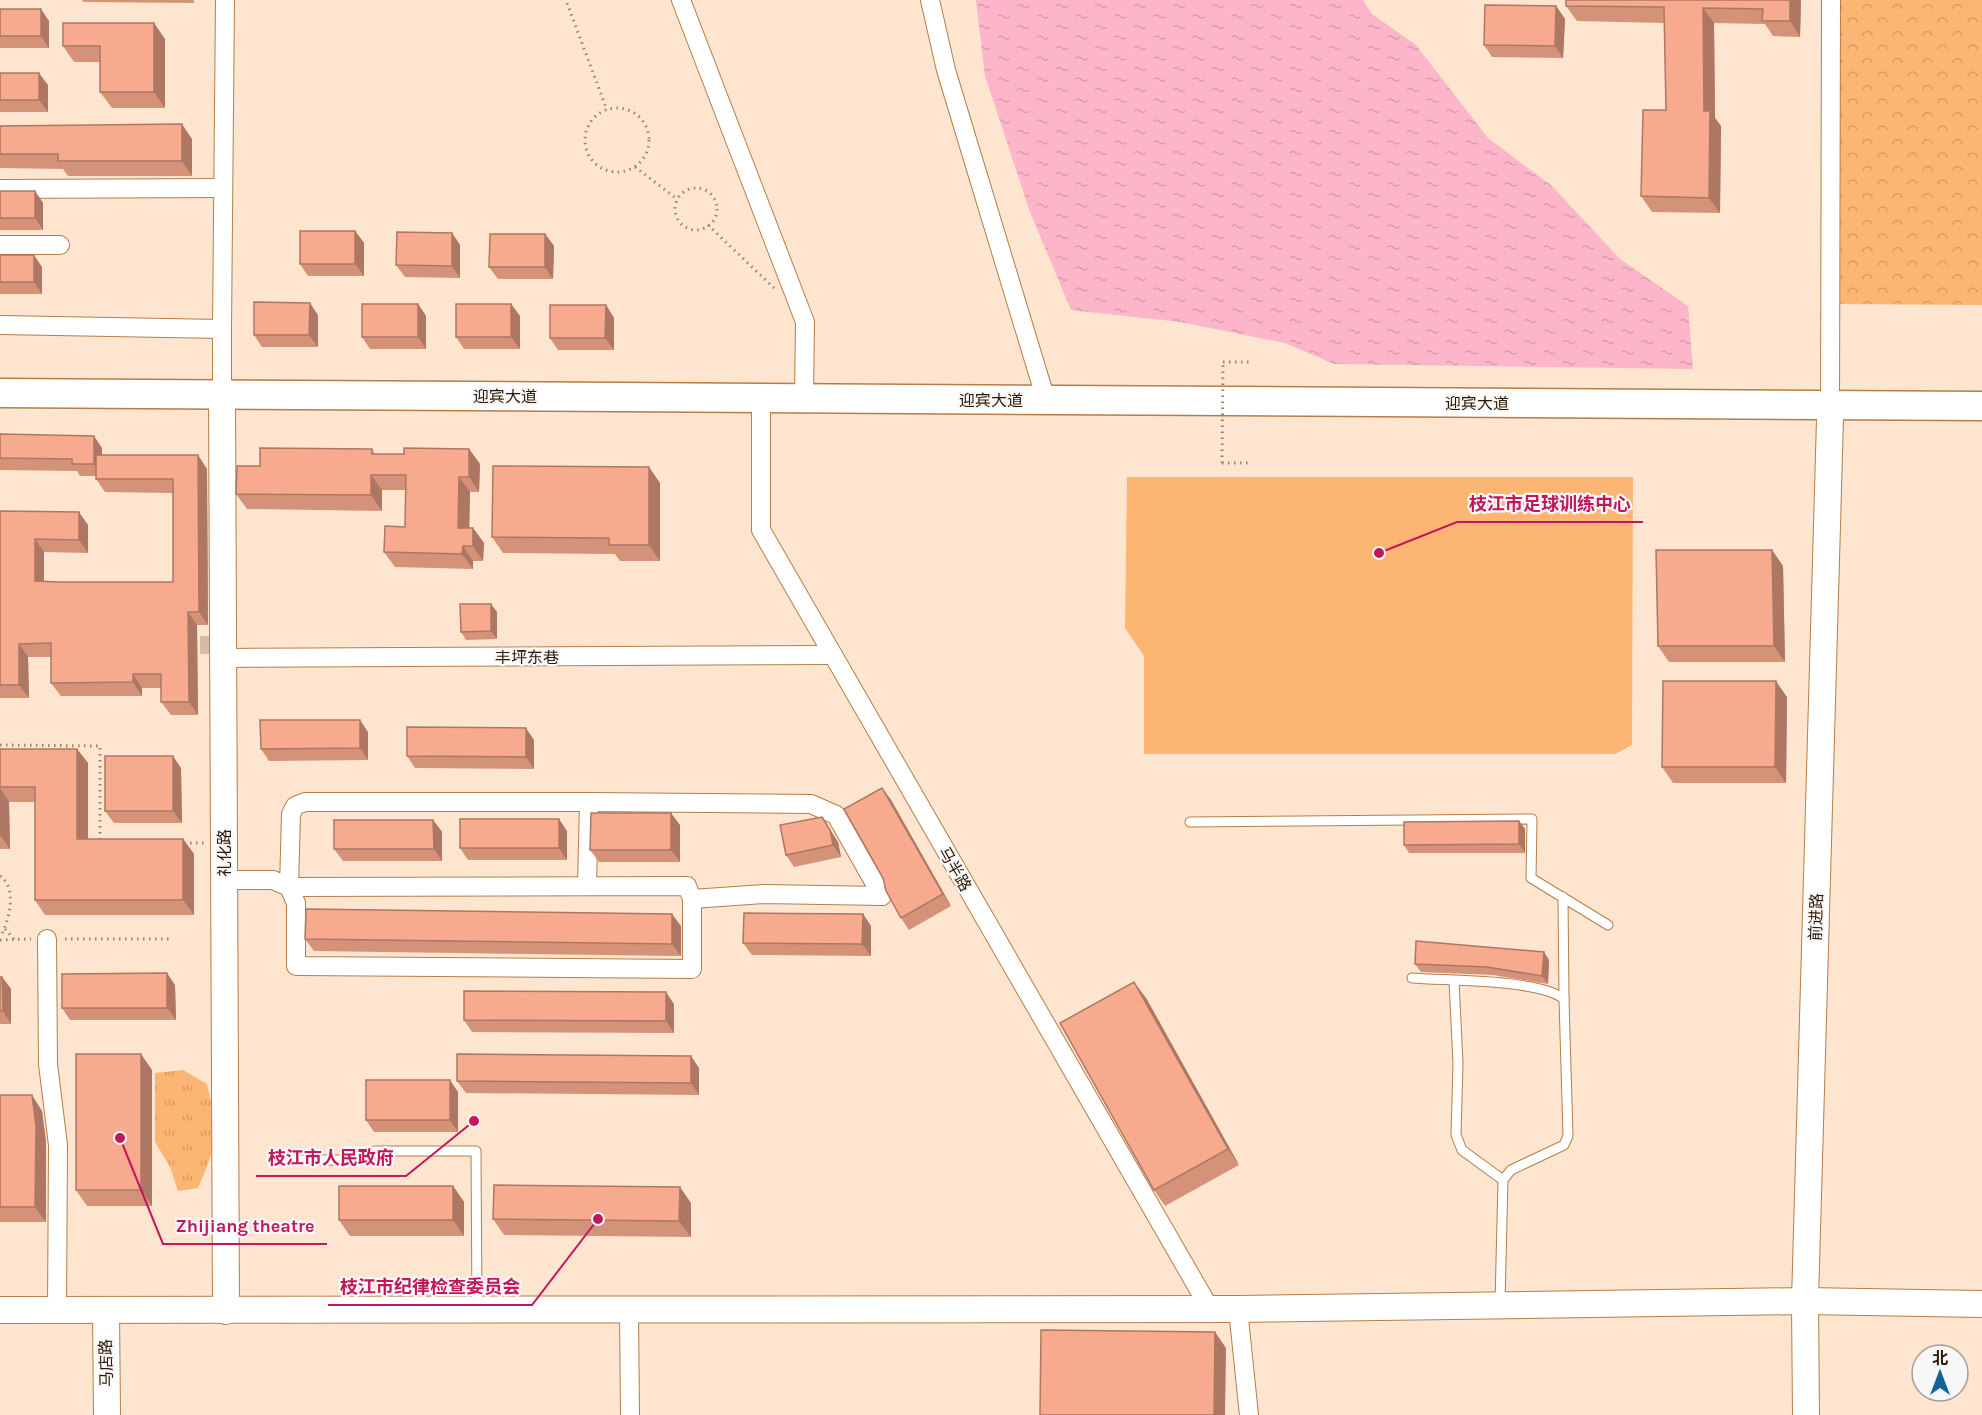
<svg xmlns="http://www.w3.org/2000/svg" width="1982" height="1415" font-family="Karla,'Noto Sans SC',sans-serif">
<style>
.grass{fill:url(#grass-tufts)}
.forest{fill:url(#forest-crowns)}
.garden{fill:#fdb574}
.water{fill:url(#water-ripples)}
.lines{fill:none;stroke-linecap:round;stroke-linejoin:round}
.street-tunnel{stroke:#d4bca7;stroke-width:18;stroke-dasharray:18 9;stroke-linecap:butt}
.lane-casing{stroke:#b67d49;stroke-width:11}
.street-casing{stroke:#b67d49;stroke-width:20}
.secondary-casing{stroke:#b67d49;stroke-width:28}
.primary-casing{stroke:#b67d49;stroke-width:31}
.path{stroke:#9b846f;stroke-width:3;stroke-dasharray:1.5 4.5;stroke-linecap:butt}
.lane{stroke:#fff;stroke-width:9}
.street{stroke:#fff;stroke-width:18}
.secondary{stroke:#fff;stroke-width:26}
.primary{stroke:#fff;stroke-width:28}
.path-bridge{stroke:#9b846f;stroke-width:3;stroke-dasharray:1.5 4.5;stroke-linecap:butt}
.wall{fill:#d49279}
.shaded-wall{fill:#ad7763}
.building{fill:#f7aa8d;stroke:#ad7763;stroke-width:1.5}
.labels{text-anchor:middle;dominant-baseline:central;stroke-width:4.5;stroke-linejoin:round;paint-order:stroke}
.street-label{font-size:16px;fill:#2e1803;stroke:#f7f7f7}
.leader{fill:none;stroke:#c2185b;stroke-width:2}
.callout-dot{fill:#c2185b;stroke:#f7f7f7;stroke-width:2}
.callout-label{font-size:18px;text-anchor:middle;font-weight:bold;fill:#c2185b;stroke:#f7f7f7;stroke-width:4.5;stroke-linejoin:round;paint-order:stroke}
</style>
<defs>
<pattern id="grass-tufts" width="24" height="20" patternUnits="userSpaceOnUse" patternTransform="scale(1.5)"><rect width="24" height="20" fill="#fdb574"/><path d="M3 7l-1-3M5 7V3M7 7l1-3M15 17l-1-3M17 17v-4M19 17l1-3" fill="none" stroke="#d99b63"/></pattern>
<pattern id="forest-crowns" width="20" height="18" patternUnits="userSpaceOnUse" patternTransform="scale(1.5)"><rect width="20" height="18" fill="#fdb574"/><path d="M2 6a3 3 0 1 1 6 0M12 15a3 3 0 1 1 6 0" fill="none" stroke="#d99b63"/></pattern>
<pattern id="water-ripples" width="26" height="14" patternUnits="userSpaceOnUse" patternTransform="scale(1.5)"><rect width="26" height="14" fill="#fdb6c9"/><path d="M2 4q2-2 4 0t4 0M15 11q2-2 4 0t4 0" fill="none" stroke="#d99cab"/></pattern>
</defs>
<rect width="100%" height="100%" fill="#fee5d0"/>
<path class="grass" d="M183 1070 207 1084C218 1130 218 1144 198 1188L178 1191 170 1167 155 1142V1073Z"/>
<path class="forest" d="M1831 0H1982V305L1831 304Z"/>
<path class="garden" d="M1127 477H1633L1632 745 1615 754H1144V656L1125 628Z"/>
<path class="water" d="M976 0H1363L1372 14 1416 45 1488 138 1552 186 1620 259 1688 306 1693 369 1334 364 1285 343 1180 322 1071 310 1030 212 985 76Z"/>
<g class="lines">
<path class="street-tunnel" d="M173 645H223"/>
<g class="lane-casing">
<g id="lane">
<path d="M1190 822 1532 819 1531 878 1608 925"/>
<path d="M1563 897 1564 999"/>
<path d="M1412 978C1448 981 1539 979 1564 999L1568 1136 1564 1145 1511 1170 1503 1180 1500 1303"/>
<path d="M1454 981 1458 1063 1456 1135 1462 1150 1503 1180"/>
<path d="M283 1160H352L375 1151H476L477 1309"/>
</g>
</g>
<g class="street-casing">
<g id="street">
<path d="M681 0 805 322 804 398"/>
<path d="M930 0 946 70 1046 400"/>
<path d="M0 189 223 188"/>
<path d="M0 245H60"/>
<path d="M0 325 222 329V395"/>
<path d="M222 329 225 0"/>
<path d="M761 412V530L1210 1309"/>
<path d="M1830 414 1831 0"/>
<path d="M223 658 832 655"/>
<path d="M589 802 811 804 836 815 882 896"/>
<path d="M224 880H273L289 887 296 903V966L692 969V899L687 886 289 887 291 814 295 806 305 802H589L587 886"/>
<path d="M692 899 764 894 882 896"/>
<path d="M47 939 48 1064 58 1145 57 1311"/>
<path d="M1238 1309 1249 1415"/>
<path d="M629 1311 630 1415"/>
</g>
</g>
<g class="secondary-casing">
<g id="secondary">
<path d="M222 395 226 1311"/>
<path d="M0 1310 1238 1309 1805 1301 1982 1304"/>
<path d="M106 1312 107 1415"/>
<path d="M1806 1415 1805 1301 1830 419"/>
</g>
</g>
<g class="primary-casing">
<path id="primary" d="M0 393 1982 406"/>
</g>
<g class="path">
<path d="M567 3 607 110"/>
<circle cx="617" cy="140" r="32"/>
<path d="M635 167 677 199"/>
<circle cx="696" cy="209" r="21"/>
<path d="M708 225 774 288"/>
<path d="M1223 362H1249"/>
<path d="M1222 463H1248"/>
<path d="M0 745 100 746V841"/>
<path d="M184 843H204"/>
<path d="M0 876C18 888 9 922 0 937"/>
<path d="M5 929 14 939"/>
<path d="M65 939H170"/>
<path d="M0 940 31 939"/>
</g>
<use href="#lane" class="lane"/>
<use href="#street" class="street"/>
<use href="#secondary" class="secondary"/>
<use href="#primary" class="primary"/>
<path class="path-bridge" d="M1222 463 1223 362"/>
</g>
<g class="wall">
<path d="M82 0H194V3L84 2Z"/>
<path d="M1801 0 1800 37 1773 36 1765 24 1714 23 1715 118 1721 126 1720 213 1652 212 1641 196 1666 110 1664 23 1577 21 1566 6Z"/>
<path d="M1556 6 1565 19 1563 58 1492 57 1484 45Z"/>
<path d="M0 9 49 21V48H0Z"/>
<path d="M165 39V108H112L100 92V62H74L63 46Z"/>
<path d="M0 73 48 85V112H0Z"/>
<path d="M0 126 192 139V176H68L63 169 0 168Z"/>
<path d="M0 191H35L43 203V230H0Z"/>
<path d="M355 231 364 243V276H308L300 264Z"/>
<path d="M452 233 460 245V278L405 277 396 265Z"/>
<path d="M545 234 554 246 553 279H498L489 267Z"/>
<path d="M0 255 42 267V294H0Z"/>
<path d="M418 304 426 316V349H370L362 337Z"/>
<path d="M511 304 520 316V349H464L456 337Z"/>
<path d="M606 305 614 318V350H558L550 338Z"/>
<path d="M318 315V347H262L254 335Z"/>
<path d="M0 434 102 448V455L207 469 208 625H197L198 715H171L161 702V688H142V696H61L51 683V657H28L29 698H0V511L88 525V553L44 552V581L57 582H173V493L105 492 96 479V476H80L77 471 0 470Z"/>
<path d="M372 449 375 454H404L469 449 480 464 479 492H470L469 528H473L484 543 483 561H473V569L395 567 384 552 405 527 406 490H382V511L247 509 236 494 260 466Z"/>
<path d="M660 483V561H620L615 554 503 553 492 537Z"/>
<path d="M1772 550 1783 566 1785 662H1669L1658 646Z"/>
<path d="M497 612V639L466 640 461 632Z"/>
<path d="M1787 697 1786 783H1673L1662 767Z"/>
<path d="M368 732V760L269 761 261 749Z"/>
<path d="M534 740V769L415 768 407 756Z"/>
<path d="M0 749H77L88 763V839H183L194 854V915H45L35 900V802H9L10 849H0Z"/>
<path d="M181 768 182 823H114L105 811Z"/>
<path d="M882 788 891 800 951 906 909 930 901 918Z"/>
<path d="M822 817 838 842 841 857 794 867 786 855Z"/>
<path d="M433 820 442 832V861H343L334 849Z"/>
<path d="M1519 821 1525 829V853H1409L1404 845Z"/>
<path d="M680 825V862H599L590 850Z"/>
<path d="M567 831V860H468L460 848Z"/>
<path d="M863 914 871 926V956L752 955 743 943Z"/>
<path d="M681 926V956L314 951 305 939Z"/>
<path d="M1549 960 1548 984 1493 975 1421 972 1415 964Z"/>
<path d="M0 977H2L11 989V1024H0Z"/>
<path d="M175 985 176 1020H70L62 1008Z"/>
<path d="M1146 998 1239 1165 1165 1206 1154 1190Z"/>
<path d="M674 1004V1033L472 1032 464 1020Z"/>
<path d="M699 1068V1095L466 1093 457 1081Z"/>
<path d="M152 1070V1206H87L76 1190Z"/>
<path d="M458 1092V1132H374L366 1120Z"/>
<path d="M0 1095 42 1111 46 1142V1222H0Z"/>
<path d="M453 1186 464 1202V1236H350L339 1220Z"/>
<path d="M691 1203V1237L504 1235 493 1219Z"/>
</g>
<g class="shaded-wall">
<path d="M1790 0H1801L1800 37 1790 21Z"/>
<path d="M1556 6 1565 19 1563 58 1555 46Z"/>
<path d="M1703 8 1714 23 1715 118 1721 126 1720 213 1709 198 1704 111Z"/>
<path d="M41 9 49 21V48L41 36Z"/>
<path d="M154 23 165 39V108L154 92Z"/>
<path d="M39 73 48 85V112L39 100Z"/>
<path d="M182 124 192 139V176L182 161Z"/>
<path d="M35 191 43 203V230L35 218Z"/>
<path d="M355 231 364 243V276L355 264Z"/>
<path d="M452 233 460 245V278L452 266Z"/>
<path d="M545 234 554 246 553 279 545 267Z"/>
<path d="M34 255 42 267V294L34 282Z"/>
<path d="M310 303 318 315V347L309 335Z"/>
<path d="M418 304 426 316V349L418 337Z"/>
<path d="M511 304 520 316V349L511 337Z"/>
<path d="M606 305 614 318V350L605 338Z"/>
<path d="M94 436 102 448V476L94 464Z"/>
<path d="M469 449 480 464 479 492 469 477Z"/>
<path d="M198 455 207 469 208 625 199 612Z"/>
<path d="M649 467 660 483V561L649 545Z"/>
<path d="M371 475 382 490V511L371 495Z"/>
<path d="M459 477 470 492 469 543 458 528Z"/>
<path d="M79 512 88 525V553L79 540Z"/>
<path d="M473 528 484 543 483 561 473 546Z"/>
<path d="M35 539 44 552V594L35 581Z"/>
<path d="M463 546 473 561V569L462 554Z"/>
<path d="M1772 550 1783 566 1785 662 1774 646Z"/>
<path d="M491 604 497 612V639L491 631Z"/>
<path d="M188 612 197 625 198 715 189 702Z"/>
<path d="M19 644 28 657 29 698 19 685Z"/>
<path d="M133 674 142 688V696L133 682Z"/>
<path d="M1776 681 1787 697 1786 783 1775 767Z"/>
<path d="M360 720 368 732V760L360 748Z"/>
<path d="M526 728 534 740V769L526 757Z"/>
<path d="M77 749 88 763V854L77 839Z"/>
<path d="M173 756 181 768 182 823 173 811Z"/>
<path d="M0 788 9 802 10 849 0 835Z"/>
<path d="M882 788 891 800 951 906 943 894Z"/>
<path d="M671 813 680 825V862L671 850Z"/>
<path d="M822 817 838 842 841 857 833 845Z"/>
<path d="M559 819 567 831V860L559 848Z"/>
<path d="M433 820 442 832V861L434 849Z"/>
<path d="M1519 821 1525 829V853L1519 844Z"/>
<path d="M183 839 194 854V915L183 900Z"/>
<path d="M672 914 681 926V956L672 944Z"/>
<path d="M863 914 871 926V956L862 944Z"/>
<path d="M1544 952 1549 960 1548 984 1542 976Z"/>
<path d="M167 973 175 985 176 1020 167 1008Z"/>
<path d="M2 977 11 989V1024L3 1011Z"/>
<path d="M1134 982 1146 998 1239 1165 1228 1149Z"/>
<path d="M666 992 674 1004V1033L666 1021Z"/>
<path d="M141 1054 152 1070V1206L141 1190Z"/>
<path d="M691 1056 699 1068V1095L691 1083Z"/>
<path d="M450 1080 458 1092V1132L450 1120Z"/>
<path d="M32 1095 42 1111 46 1142V1222L35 1207Z"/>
<path d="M453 1186 464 1202V1236L453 1220Z"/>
<path d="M680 1187 691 1203V1237L679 1221Z"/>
<path d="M1215 1332 1226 1348 1225 1415H1214Z"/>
</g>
<g class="building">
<path d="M1566 0H1790V21H1762L1763 9 1703 8 1704 111H1710L1709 198 1641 196 1643 110H1666L1664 7 1566 6Z"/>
<path d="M1485 5 1556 6 1555 46 1484 45Z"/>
<rect x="0" y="9" width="41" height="27"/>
<path d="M63 23H154V92H100V46H63Z"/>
<rect x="0" y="73" width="39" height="27"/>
<path d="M182 124V161H58V154H0V126Z"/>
<rect x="0" y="191" width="35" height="27"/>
<rect x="300" y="231" width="55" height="33"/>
<path d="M397 232 452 233V266L396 265Z"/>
<path d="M490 234H545V267H489Z"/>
<rect x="0" y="255" width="34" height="27"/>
<path d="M254 302 310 303 309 335H254Z"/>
<rect x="362" y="304" width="56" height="33"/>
<rect x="456" y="304" width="55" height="33"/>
<path d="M550 305H606L605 338H550Z"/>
<path d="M0 434 94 436V464H72V459L0 458Z"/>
<path d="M260 448 372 449V454H404V448L469 449V477H459L458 528H473V546H463L462 554 384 552 385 526 405 527 406 475H371V495L236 494 237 466H260Z"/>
<path d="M96 455H198L199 612H188L189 702H161V674H133V682L51 683V643L19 644V685H0V511L79 512V540L35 539V581L57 582H173V479H96Z"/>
<path d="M493 466 649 467V545H609V538L492 537Z"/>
<path d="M1656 550H1772L1774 646H1658Z"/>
<path d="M460 604H491V631L461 632Z"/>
<path d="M1663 681H1776L1775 767H1662Z"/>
<path d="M260 720H360V748L261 749Z"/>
<path d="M407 727 526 728V757L407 756Z"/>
<path d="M0 749H77V839H183V900H35V787H0Z"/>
<rect x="105" y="756" width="68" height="55"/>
<path d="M882 788 943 894 901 918 886 891 883 878 844 809Z"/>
<path d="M591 813H671V850H590Z"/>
<path d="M822 817 830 830 833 845 786 855 780 825Z"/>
<rect x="460" y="819" width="99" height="29"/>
<path d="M334 820H433L434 849H334Z"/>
<path d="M1519 821V844L1404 845V822Z"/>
<path d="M306 909 672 914V944L305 939Z"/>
<path d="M744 913 863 914 862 944 743 943Z"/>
<path d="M1416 941 1544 952 1542 976 1487 967 1415 964Z"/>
<path d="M167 973V1008H62V974Z"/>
<path d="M0 977H2L3 1011H0Z"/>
<path d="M1134 982 1228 1149 1154 1190 1060 1023Z"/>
<path d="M464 991 666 992V1021L464 1020Z"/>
<rect x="76" y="1054" width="65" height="136"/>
<path d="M457 1054 691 1056V1083L457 1081Z"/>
<rect x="366" y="1080" width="84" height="40"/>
<path d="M0 1095H32L36 1126 35 1207H0Z"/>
<path d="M494 1185 680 1187 679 1221 493 1219Z"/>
<rect x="339" y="1186" width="114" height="34"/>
<path d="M1041 1330 1215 1332 1214 1415H1040Z"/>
</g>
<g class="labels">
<g class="street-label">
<text x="505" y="396">迎宾大道</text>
<text x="991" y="400">迎宾大道</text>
<text x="1477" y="403">迎宾大道</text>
<text x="527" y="657">丰坪东巷</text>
<text transform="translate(224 853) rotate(-90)">礼化路</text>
<text transform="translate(955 869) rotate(60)">马半路</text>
<text transform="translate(1816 917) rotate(-88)">前进路</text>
<text transform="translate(106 1363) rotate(-91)">马店路</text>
</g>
</g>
<path class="leader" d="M1379 553L1457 522H1643M474 1121L406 1176H256M120 1138L163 1244H327M598 1219L532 1305H328"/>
<g class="callout-dot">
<circle cx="1379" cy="553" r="6"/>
<circle cx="474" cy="1121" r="6"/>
<circle cx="120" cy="1138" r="6"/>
<circle cx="598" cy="1219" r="6"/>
</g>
<g class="callout-label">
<text x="1550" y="510">枝江市足球训练中心</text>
<text x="331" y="1164">枝江市人民政府</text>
<text x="245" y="1232">Zhijiang theatre</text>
<text x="430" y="1293">枝江市纪律检查委员会</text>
</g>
<g transform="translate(1940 1373)"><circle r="28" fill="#f7f7f7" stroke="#a79e95" stroke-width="1.5"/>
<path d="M0-4.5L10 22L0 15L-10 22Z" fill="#116596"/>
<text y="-9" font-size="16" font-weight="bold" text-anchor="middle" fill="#2e1803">北</text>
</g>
</svg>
